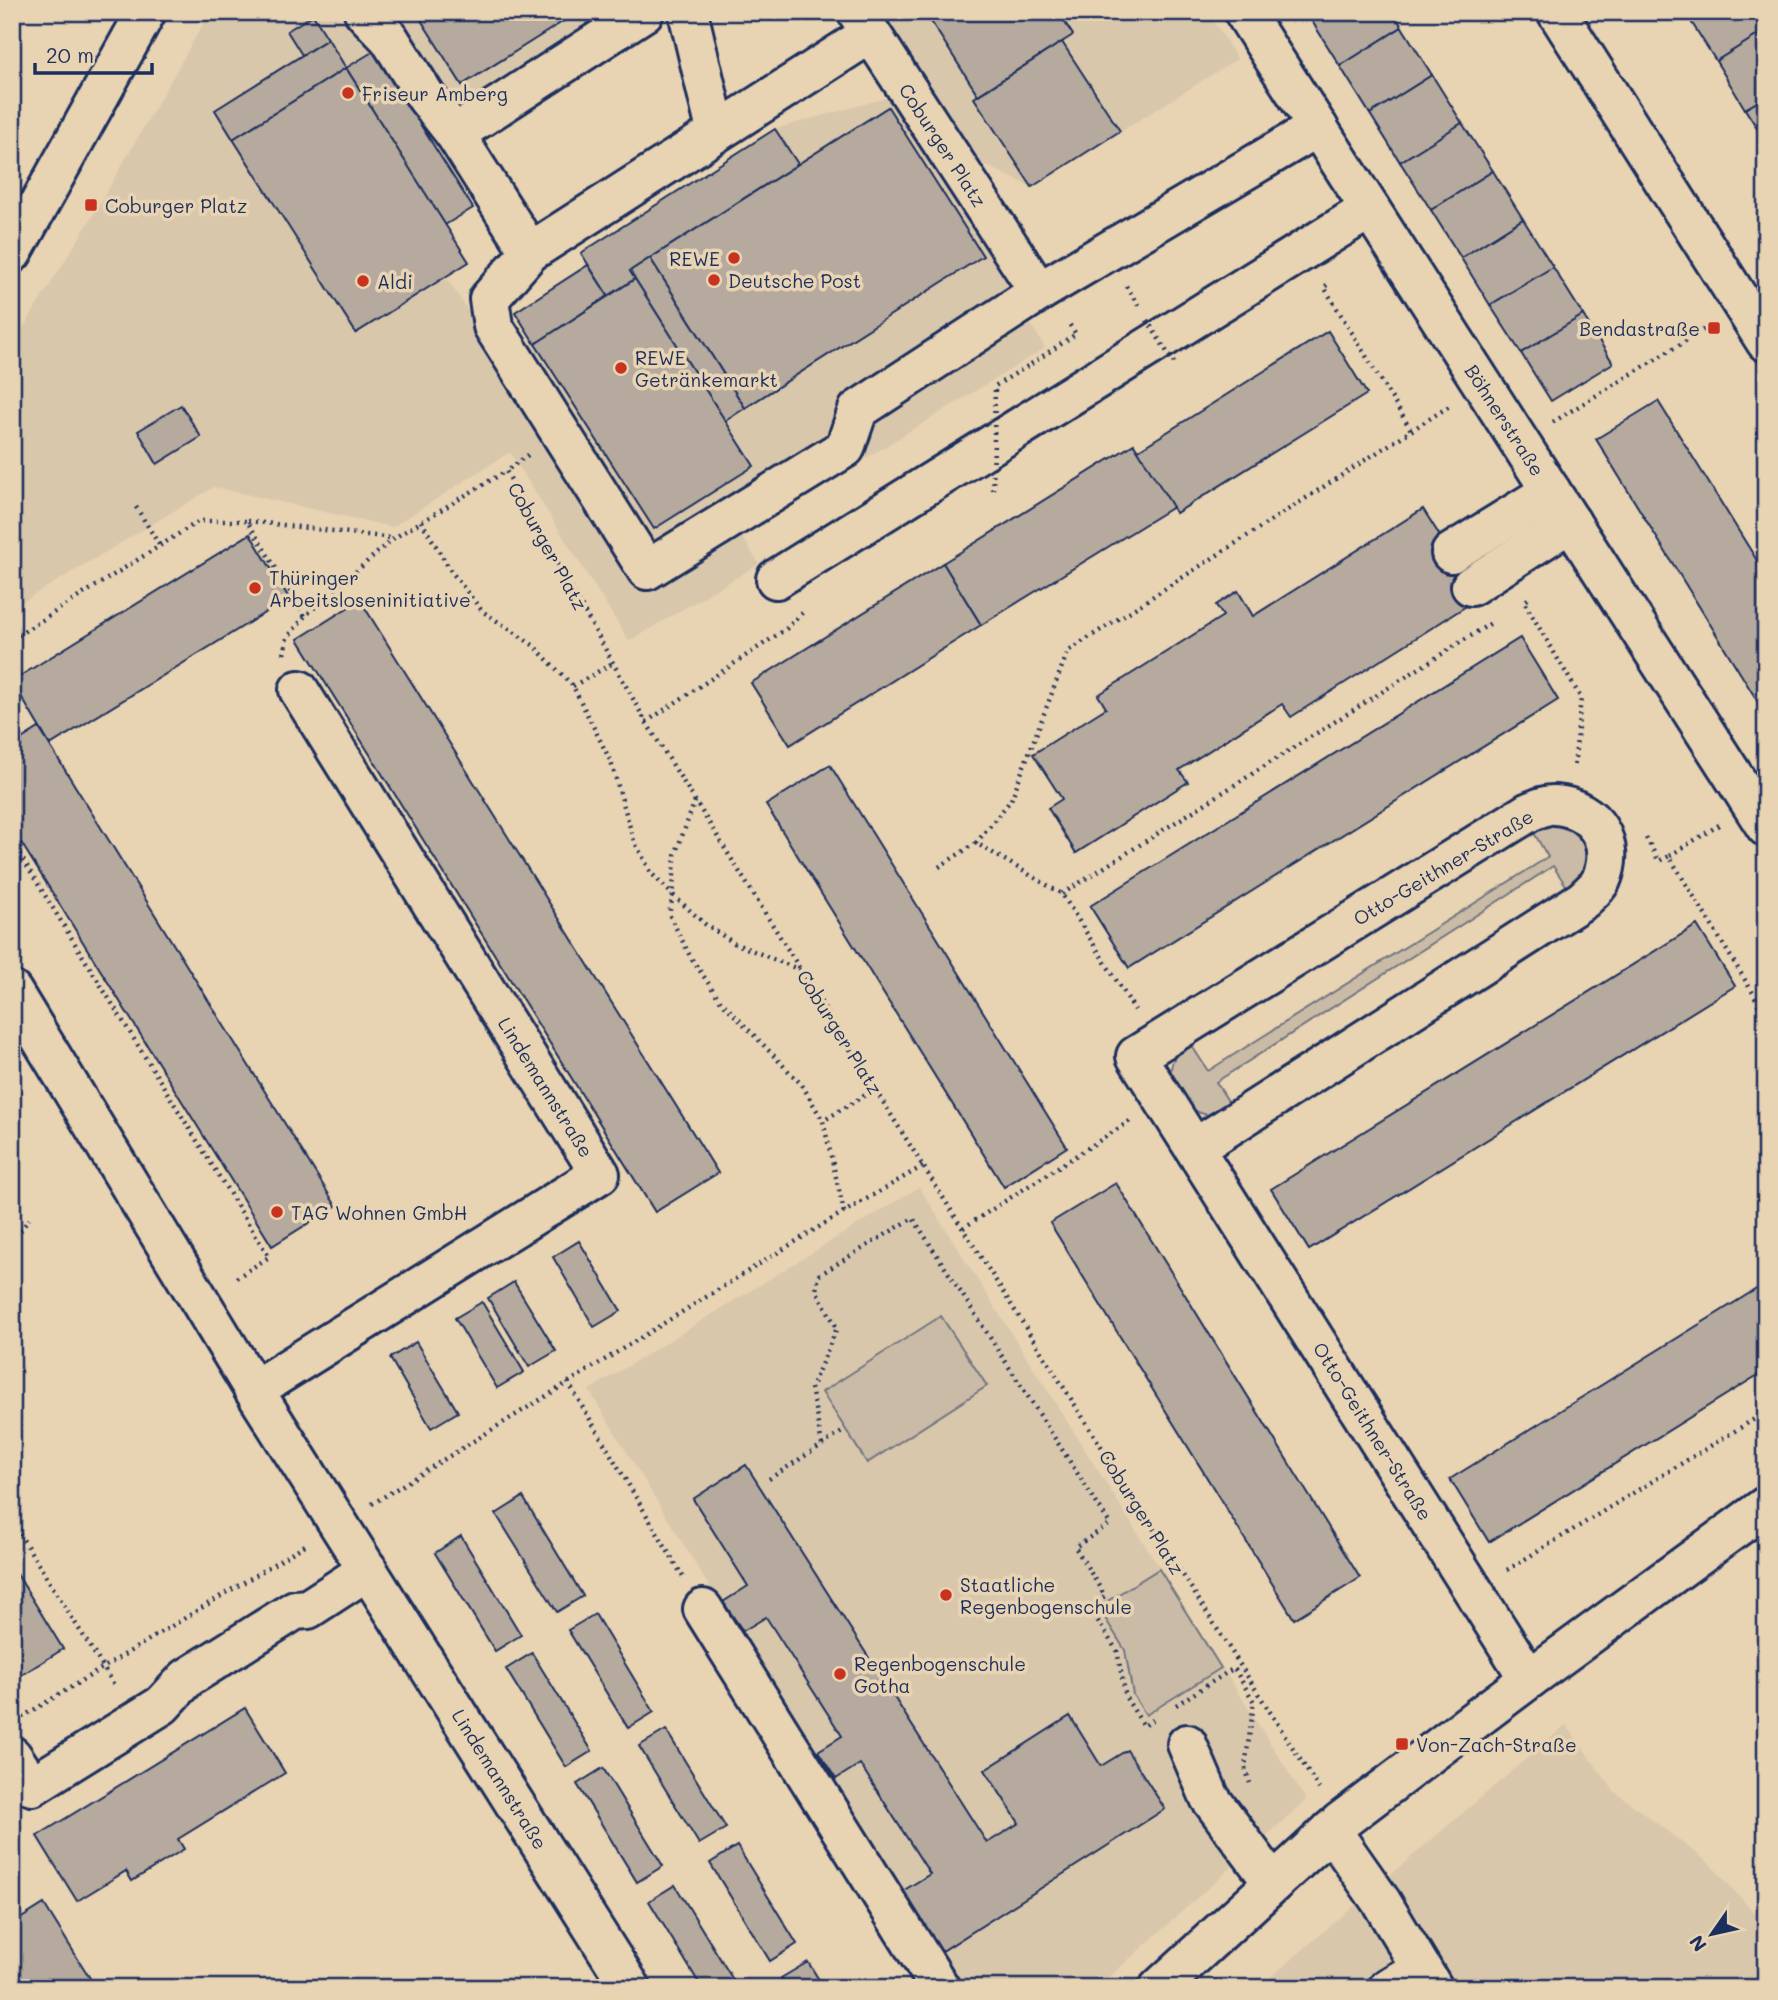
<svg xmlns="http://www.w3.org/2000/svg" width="1778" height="2000" font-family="Mali,sans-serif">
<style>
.built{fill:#d9c7ac}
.green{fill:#cabba6;stroke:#727582;stroke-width:2}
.building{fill:#b5aa9d;stroke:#1b2f5e;stroke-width:2}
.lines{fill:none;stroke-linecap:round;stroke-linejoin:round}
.minor-casing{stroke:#1b2f5e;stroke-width:44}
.path{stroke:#1b2f5e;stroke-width:4.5;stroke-dasharray:2 5;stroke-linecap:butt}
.minor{stroke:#e8d3b2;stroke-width:38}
.path-bridge{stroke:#1b2f5e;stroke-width:4.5;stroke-dasharray:2 5;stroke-linecap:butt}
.poi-dot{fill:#c8321e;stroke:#e8d3b2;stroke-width:2.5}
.labels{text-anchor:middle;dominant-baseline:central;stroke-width:7;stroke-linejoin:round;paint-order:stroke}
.poi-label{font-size:19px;fill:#1b2f5e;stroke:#e8d3b2;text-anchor:start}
.street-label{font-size:19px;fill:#1b2f5e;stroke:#e8d3b2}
</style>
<rect width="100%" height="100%" fill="#e8d3b2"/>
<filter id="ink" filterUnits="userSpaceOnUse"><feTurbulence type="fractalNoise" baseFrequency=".0143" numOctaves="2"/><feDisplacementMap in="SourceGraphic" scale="14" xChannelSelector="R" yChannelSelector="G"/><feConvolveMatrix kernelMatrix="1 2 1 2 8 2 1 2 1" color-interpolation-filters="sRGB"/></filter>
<g filter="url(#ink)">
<g class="built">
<path d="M210 12H328L365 34 473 208 445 225 469 262 446 277 502 362 534 344 515 312 588 265 581 253 775 129 890 97 904 111 1045 348 741 535 759 564 629 641 510 452 392 527 214 487 12 608V346L94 214Z"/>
<path d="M383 12H609L455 111Z"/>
<path d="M877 12H1208L1237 59 1032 187 970 158Z"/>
<path d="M919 1187 1306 1800 1097 1988H955L589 1390Z"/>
<path d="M1566 1725 1614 1791 1710 1864 1766 1926V1988H1258Z"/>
</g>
<g class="green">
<path d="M1550 823 1566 826 1582 841 1588 860 1585 878 1571 893 1553 866 1216 1082 1233 1109C1226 1111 1218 1114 1211 1115 1184 1115 1159 1077 1177 1054 1180 1050 1186 1046 1190 1043L1208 1071 1548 857 1531 828Z"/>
<path d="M941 1316 987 1386 867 1463 822 1392Z"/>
<path d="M1159 1569 1221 1668 1146 1715 1133 1695 1125 1650 1098 1607Z"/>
</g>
<g class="building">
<path d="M416 12H578L462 85Z"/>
<path d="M925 12H1058L1073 35 978 95Z"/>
<path d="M1319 12H1393L1402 27 1340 66 1310 18Z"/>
<path d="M1685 12H1766V30L1716 61Z"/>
<path d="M313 15 328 39 302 55 287 31Z"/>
<path d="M1402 27 1432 75 1370 114 1340 66Z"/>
<path d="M1766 30V97L1745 109 1716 61Z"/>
<path d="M328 39 346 68 233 139 215 110Z"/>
<path d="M1062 42 1120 131 1032 187 974 98Z"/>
<path d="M374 51 473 208 445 225 346 68Z"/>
<path d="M346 68 469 262 356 333 233 139Z"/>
<path d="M1432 75 1462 123 1400 162 1370 114Z"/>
<path d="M1766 97V142L1745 109Z"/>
<path d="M888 107 983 256 745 408 650 258Z"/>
<path d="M1462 123 1493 171 1431 210 1400 162Z"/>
<path d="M775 129 798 164 630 271 635 279 608 296 581 253Z"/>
<path d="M1493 171 1523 219 1461 258 1431 210Z"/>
<path d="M1523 219 1553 267 1490 305 1461 258Z"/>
<path d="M650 258 745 408 725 421 630 271Z"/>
<path d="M588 265 608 296 535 344 515 312Z"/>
<path d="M1553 267 1583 315 1521 353 1490 305Z"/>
<path d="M635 279 754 466 654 529 535 344Z"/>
<path d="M1583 315 1613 363 1551 401 1521 353Z"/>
<path d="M1328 331 1367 394 1176 513 1137 451Z"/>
<path d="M1658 401 1766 575V715L1596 439Z"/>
<path d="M181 405 201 437 157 464 138 431Z"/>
<path d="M1134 444 1173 507 981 625 943 563Z"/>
<path d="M1423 509 1479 598 1291 717 1282 704 1179 770 1188 782 1076 853 1048 808 1062 799 1033 754 1106 708 1098 695 1223 616 1216 605 1238 591 1253 616Z"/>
<path d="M250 534 289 598 50 745 12 681Z"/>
<path d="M943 563 981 625 790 745 751 683Z"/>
<path d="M360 600 718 1173 655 1212 298 639Z"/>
<path d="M1520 638 1558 700 1129 968 1090 906Z"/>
<path d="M39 728 336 1206 272 1246 12 828V745Z"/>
<path d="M830 765 1067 1147 1004 1187 766 805Z"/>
<path d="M1697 925 1735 986 1309 1250 1271 1189Z"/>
<path d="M1116 1183 1360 1578 1294 1619 1050 1223Z"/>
<path d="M579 1241 621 1311 594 1327 553 1257Z"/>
<path d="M514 1282 556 1351 529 1367 488 1298Z"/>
<path d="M1766 1283V1370L1489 1542 1450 1479Z"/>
<path d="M482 1302 524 1372 497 1388 455 1318Z"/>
<path d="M416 1342 458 1412 431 1428 390 1358Z"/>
<path d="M746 1465 987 1843 1019 1823 985 1770 1070 1716 1101 1766 1127 1750 1165 1809 936 1955 898 1894 930 1874 860 1764 836 1779 818 1751 842 1736 766 1617 743 1631 723 1602 748 1586 693 1499Z"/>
<path d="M523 1497 583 1596 557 1612 496 1514Z"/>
<path d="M461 1536 521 1635 495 1651 435 1553Z"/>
<path d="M12 1566 63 1649 12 1681Z"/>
<path d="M595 1614 654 1712 628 1728 568 1630Z"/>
<path d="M532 1653 592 1751 566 1767 506 1669Z"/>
<path d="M245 1708 285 1773 178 1839 184 1849 132 1881 126 1871 77 1901 37 1836Z"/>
<path d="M666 1730 726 1828 699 1844 639 1746Z"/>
<path d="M603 1768 663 1866 637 1882 577 1784Z"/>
<path d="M737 1846 797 1944 770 1961 710 1863Z"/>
<path d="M675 1885 735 1983 727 1988H702L649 1901Z"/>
<path d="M44 1904 96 1988H12V1924Z"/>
<path d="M808 1962 824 1988H787L781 1978Z"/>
</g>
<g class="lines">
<g class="minor-casing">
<g id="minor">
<path d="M364 12 389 38 426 97 455 134 530 252"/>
<path d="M688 12 716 130"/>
<path d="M857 12 1039 292"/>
<path d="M1244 12 1766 827"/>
<path d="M1557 12 1766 342"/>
<path d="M870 34 530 252 489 299 493 326 647 570 845 448 858 410 1039 292 1318 127"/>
<path d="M455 134 644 12"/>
<path d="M12 253 146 12"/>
<path d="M1451 553 1551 491"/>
<path d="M776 579 1370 209"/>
<path d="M1471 586 1571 522"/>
<path d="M12 991 254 1390 631 1988"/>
<path d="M1195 1148 1583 900C1589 894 1598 887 1601 880 1617 843 1595 808 1555 805 1547 804 1537 809 1529 812L1136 1056 1529 1679"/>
<path d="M254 1390 600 1174 299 690"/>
<path d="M703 1609 940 1988"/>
<path d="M1187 1744 1210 1798 1273 1883"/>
<path d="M12 1756 32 1786 162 1705 187 1678 295 1610 308 1609 368 1570"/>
<path d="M1331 1830 1382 1903 1433 1988"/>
<path d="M1159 1988 1340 1822 1529 1679 1766 1506"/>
<path d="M1388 1988 1421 1968"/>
</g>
</g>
<g class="path">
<path d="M1327 285 1324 287 1411 430"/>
<path d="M1126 286 1140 308"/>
<path d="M1031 364 1076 334 1067 321"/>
<path d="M1553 422 1710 326"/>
<path d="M528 455 506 471 646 722 923 1166 1319 1789"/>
<path d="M136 507 160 546"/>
<path d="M248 521 392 538"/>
<path d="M421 521 451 571 482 611 533 645 573 686 611 762 634 841 652 874 673 895 669 914 691 958 720 1000 802 1085 823 1121"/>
<path d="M1528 599 1524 602 1581 698 1574 768"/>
<path d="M12 639 199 521H247L305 616"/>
<path d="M284 654 287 638 305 616 394 538 506 471"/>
<path d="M573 686 613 663"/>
<path d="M646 722 786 629 805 610"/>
<path d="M695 801 675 855 673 895 705 924 734 943 800 970"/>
<path d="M1719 825 1669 856 1753 993 1766 1022"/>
<path d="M1646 838 1659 861 1669 856"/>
<path d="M12 842 269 1257 233 1280"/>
<path d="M976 843 1011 800 1068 651 1451 405"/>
<path d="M939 867 976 843 1062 894 1135 1010"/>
<path d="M1062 894 1491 623"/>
<path d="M844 1212 823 1121 875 1089"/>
<path d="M963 1228 1130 1121"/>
<path d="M12 1242 29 1219"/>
<path d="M568 1382 683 1577"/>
<path d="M822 1445 811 1388 837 1328 816 1290 819 1275 913 1218 1110 1524 1075 1547 1105 1596 1089 1607 1117 1651 1126 1698 1144 1726 1157 1717"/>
<path d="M769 1479 842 1432"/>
<path d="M372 1504 832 1219 923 1166"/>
<path d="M12 1522 116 1688"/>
<path d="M1507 1570 1766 1412"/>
<path d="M1176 1705 1234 1668 1254 1702 1245 1767 1250 1783"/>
<path d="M22 1717 305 1545"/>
</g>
<use href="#minor" class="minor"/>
<g class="path-bridge">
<path d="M1147 320 1174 363"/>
<path d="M993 490 995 386 1031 364"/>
</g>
</g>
</g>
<g class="poi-dot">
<circle cx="348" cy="93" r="7"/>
<rect x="84" y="198" width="14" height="14" rx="3.5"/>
<circle cx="734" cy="258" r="7"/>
<circle cx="714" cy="280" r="7"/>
<circle cx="363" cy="281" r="7"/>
<rect x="1707" y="321" width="14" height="14" rx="3.5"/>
<circle cx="621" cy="368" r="7"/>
<circle cx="255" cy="588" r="7"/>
<circle cx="277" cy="1212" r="7"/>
<circle cx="946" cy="1595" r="7"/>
<circle cx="840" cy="1674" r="7"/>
<rect x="1395" y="1737" width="14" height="14" rx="3.5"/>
</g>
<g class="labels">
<g class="poi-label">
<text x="362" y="93">Friseur Amberg</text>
<text x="105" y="205">Coburger Platz</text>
<text x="720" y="258" text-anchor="end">REWE</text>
<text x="728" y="280">Deutsche Post</text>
<text x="377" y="281">Aldi</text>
<text x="1700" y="328" text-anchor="end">Bendastraße</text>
<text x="635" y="357">REWE<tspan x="635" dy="22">Getränkemarkt</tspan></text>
<text x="269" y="577">Thüringer<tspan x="269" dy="22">Arbeitsloseninitiative</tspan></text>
<text x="291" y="1212">TAG Wohnen GmbH</text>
<text x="960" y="1584">Staatliche<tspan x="960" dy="22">Regenbogenschule</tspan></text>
<text x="854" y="1663">Regenbogenschule<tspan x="854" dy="22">Gotha</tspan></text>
<text x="1416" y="1744">Von-Zach-Straße</text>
</g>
<g class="street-label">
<text transform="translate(943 145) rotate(57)">Coburger Platz</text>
<text transform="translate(1505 420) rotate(57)">Böhnerstraße</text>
<text transform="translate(548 546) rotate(61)">Coburger Platz</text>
<text transform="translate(1443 867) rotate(-31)">Otto-Geithner-Straße</text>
<text transform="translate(840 1032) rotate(58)">Coburger Platz</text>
<text transform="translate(546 1087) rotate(58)">Lindemannstraße</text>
<text transform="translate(1373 1431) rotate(58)">Otto-Geithner-Straße</text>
<text transform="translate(1142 1512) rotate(58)">Coburger Platz</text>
<text transform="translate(500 1779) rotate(58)">Lindemannstraße</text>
</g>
</g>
<rect width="1778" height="2000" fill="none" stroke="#e8d3b2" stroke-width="42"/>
<rect x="21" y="21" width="1736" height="1958" fill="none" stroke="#1b2f5e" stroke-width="2.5" filter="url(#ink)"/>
<g transform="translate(1712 1934) rotate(236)" stroke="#e8d3b2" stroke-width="5" paint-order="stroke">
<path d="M0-5L12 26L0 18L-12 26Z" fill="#1b2f5e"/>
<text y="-10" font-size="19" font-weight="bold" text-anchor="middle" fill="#1b2f5e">N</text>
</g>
<path d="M35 63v10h117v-10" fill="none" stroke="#1b2f5e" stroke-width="3.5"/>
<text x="46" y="63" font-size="21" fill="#1b2f5e" stroke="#e8d3b2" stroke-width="5" paint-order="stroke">20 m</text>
</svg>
